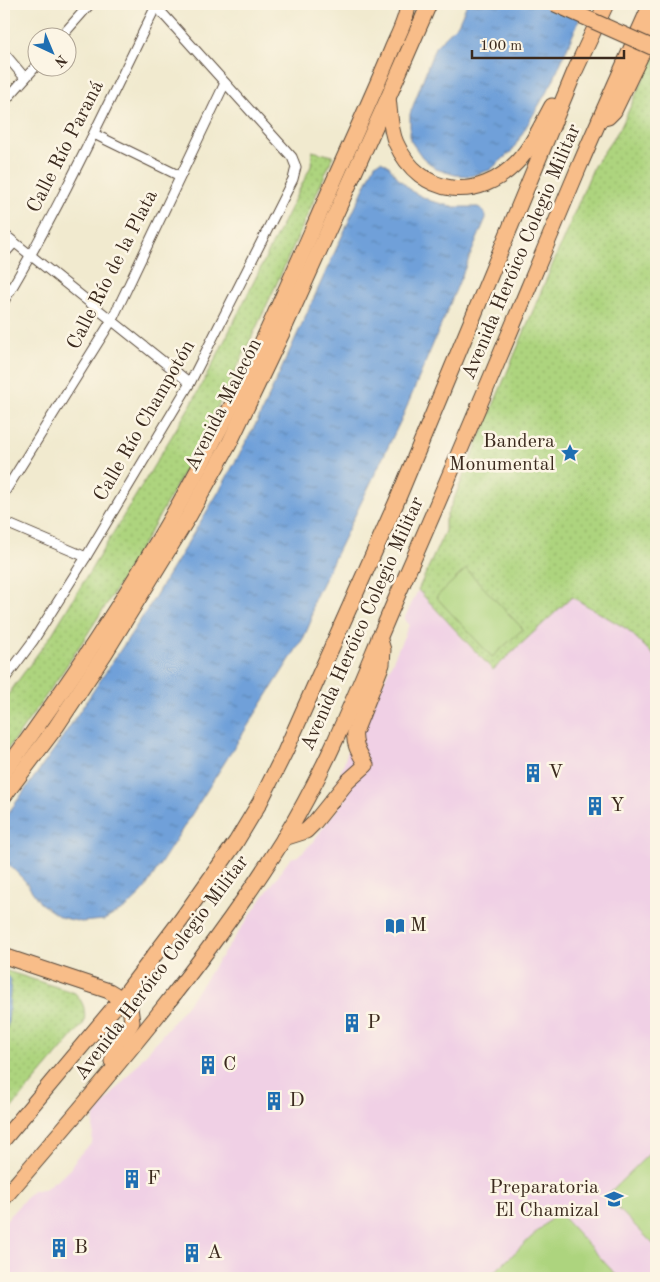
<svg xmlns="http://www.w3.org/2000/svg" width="660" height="1282" font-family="'Old Standard TT',serif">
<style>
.built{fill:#f0d0e5}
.grass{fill:url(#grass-dots);stroke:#747f4e}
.garden{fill:#add47e;stroke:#747f4e}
.water{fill:url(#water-ripples);stroke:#55657c}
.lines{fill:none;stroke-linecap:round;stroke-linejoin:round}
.minor-casing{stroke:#564739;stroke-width:11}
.primary-casing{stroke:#564739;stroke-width:17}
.trunk-casing{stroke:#564739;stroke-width:17}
.minor{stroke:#fff;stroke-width:9}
.primary{stroke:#f8bd89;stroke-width:15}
.trunk{stroke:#f8bd89;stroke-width:15}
.trunk-bridge-casing{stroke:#564739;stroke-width:17;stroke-linecap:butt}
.trunk-bridge{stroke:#f8bd89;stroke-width:15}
.labels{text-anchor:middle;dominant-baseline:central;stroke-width:5;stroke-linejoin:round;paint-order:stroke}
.street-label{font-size:20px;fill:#3b2a1e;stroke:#fcf5e5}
.poi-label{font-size:20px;fill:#3b2a1e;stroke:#fcf5e5;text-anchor:start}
</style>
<defs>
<pattern id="grass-dots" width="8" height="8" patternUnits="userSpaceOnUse" patternTransform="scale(1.25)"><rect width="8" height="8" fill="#add47e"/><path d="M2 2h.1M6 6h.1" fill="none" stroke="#96b66c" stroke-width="1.8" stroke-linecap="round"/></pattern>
<pattern id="water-ripples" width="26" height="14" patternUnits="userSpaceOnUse" patternTransform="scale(1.25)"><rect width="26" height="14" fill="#6fa0d9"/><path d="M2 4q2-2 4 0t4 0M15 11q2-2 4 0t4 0" fill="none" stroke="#5c83af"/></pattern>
</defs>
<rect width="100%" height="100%" fill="#fcf5e5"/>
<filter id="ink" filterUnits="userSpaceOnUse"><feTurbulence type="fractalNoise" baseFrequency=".02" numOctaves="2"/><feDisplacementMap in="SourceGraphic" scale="10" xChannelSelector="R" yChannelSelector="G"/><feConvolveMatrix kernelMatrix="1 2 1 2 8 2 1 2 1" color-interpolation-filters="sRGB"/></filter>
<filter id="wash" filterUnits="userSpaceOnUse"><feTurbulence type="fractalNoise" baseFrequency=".0096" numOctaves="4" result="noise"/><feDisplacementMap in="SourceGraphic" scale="20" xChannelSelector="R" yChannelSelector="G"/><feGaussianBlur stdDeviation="1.12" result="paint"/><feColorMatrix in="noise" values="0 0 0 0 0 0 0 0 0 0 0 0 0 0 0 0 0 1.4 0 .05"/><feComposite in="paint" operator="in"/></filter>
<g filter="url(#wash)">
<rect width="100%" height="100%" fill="#f1eacf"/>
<path class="built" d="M418 590 492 670 572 597 627 629 656 658V1278H4V1222L33 1190H44L53 1182 57 1181 72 1167 76 1158 92 1143 94 1116 187 1005 287 863 291 858 298 856 311 844 346 797 336 786 349 748 360 734 409 625 404 619Z"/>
<g class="grass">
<path d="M656 51V658L627 629 572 597 493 670 418 590 445 531V520L594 166 621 127Z"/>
<path d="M312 151 333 156C296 242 258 327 216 410 156 529 84 647 4 754V700L52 634 193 401 217 356 311 166Z"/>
<path d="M4 970 75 993C84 1003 86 1010 84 1023L4 1117Z"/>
</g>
<g class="garden">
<path d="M466 569 523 629 492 657 436 597Z"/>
<path d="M656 1147V1247L606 1196Z"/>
<path d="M558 1212 619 1278H488Z"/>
</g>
<g class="water">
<path d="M467 4H586L553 81 512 151 490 170 471 176 455 175 436 169 422 157 410 140V114L435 47 458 24Z"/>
<path d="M381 161 388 165 399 179 413 192 431 201 455 207H478L484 211 486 218 402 418 313 602 311 621 304 637 142 893 126 908 104 920 81 922 60 917 40 903 25 881 4 860V819L56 747 145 613 221 488 259 418 375 164Z"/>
<path d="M4 974 11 979 8 1025 4 1032Z"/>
</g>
</g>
<g filter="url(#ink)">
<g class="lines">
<g class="minor-casing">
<g id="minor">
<path d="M60 38 90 4"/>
<path d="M4 53 25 78"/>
<path d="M4 102 38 64"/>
<path d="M94 134 180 176"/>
<path d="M4 234 190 383"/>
<path d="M4 254 14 243"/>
<path d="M4 301C61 206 107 105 156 6"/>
<path d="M4 493 112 320 225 83"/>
<path d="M4 522 86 557"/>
<path d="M4 680 33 641 86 557 190 383 293 179 296 167 292 157 154 4"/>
</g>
</g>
<g class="primary-casing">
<g id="primary">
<path d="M388 98C390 112 390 130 396 143 420 197 479 203 518 161 533 145 542 124 552 106"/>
<path d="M4 772C91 655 173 524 238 393 275 318 307 241 341 165 358 127 376 88 392 49 398 35 407 19 408 4"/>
<path d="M4 796 56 727 105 653 189 516 229 444 282 333 388 98 429 4"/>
<path d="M284 838 306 831 314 823 347 782 366 765C360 754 353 744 355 732L382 664 383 650 379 637"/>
<path d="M4 956 109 991 127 1002 130 1008 132 1022 115 1051 112 1061"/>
<path d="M4 1139 122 998 181 920 236 842 260 802 285 752 396 503 575 71 606 4"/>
<path d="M4 1198C102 1084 203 968 283 840 332 761 364 671 402 585 463 447 520 307 579 167 602 113 627 58 651 4"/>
</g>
</g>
<g class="trunk-casing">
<path id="trunk" d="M600 119 608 117 614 111 656 24"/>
</g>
<use href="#minor" class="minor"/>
<use href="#primary" class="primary"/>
<use href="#trunk" class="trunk"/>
<g class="trunk-bridge-casing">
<path id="trunk-bridge" d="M555 4 656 49"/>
</g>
<use href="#trunk-bridge" class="trunk-bridge"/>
</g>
</g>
<defs>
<g id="sight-bare" transform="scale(1.5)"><path d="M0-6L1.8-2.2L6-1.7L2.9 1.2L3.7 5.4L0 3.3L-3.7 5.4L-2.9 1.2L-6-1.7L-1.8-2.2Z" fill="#1f6fb2" stroke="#fcf5e5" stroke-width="2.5" paint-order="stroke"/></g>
<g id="building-bare" transform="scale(1.5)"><path d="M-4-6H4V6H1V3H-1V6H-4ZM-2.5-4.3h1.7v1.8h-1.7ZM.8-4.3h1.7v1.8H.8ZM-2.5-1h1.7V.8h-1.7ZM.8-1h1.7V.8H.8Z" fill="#1f6fb2" stroke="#fcf5e5" stroke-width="2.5" paint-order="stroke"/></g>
<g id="library-bare" transform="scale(1.5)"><path d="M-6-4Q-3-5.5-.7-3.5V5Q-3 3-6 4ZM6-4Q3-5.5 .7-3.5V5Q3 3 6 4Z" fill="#1f6fb2" stroke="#fcf5e5" stroke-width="2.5" paint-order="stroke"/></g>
<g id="school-bare" transform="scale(1.5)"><path d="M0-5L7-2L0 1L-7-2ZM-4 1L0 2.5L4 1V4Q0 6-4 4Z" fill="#1f6fb2" stroke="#fcf5e5" stroke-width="2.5" paint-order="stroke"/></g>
</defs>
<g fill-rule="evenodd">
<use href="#sight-bare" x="570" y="453"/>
<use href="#building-bare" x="533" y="773"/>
<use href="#building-bare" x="595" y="806"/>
<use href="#library-bare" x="395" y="926"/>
<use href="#building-bare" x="352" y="1023"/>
<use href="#building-bare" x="208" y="1065"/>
<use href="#building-bare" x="274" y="1101"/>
<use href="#building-bare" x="132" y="1179"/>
<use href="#school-bare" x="614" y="1199"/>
<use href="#building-bare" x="59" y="1248"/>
<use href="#building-bare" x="192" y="1253"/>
</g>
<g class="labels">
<g class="street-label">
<text transform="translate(66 147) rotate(-63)">Calle Río Paraná</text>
<text transform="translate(522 252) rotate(-67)">Avenida Heróico Colegio Militar</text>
<text transform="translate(113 270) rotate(-63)">Calle Río de la Plata</text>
<text transform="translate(224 405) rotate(-63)">Avenida Malecón</text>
<text transform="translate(145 421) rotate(-60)">Calle Río Champotón</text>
<text transform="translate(363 624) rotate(-66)">Avenida Heróico Colegio Militar</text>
<text transform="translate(162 968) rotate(-53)">Avenida Heróico Colegio Militar</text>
</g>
<g class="poi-label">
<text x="555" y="442" text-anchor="end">Bandera<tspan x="555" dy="23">Monumental</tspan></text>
<text x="548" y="773">V</text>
<text x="610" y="806">Y</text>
<text x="410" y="926">M</text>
<text x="367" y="1023">P</text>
<text x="223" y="1065">C</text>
<text x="289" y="1101">D</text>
<text x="147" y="1179">F</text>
<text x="599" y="1188" text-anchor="end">Preparatoria<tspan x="599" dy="23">El Chamizal</tspan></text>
<text x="74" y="1248">B</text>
<text x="207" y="1253">A</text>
</g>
</g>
<rect width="660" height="1282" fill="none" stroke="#fcf5e5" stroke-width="20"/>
<g transform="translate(52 52) rotate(136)"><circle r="24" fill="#fcf5e5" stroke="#afa495"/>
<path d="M0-4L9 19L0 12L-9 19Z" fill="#1f6fb2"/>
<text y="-8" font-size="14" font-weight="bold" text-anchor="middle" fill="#3b2a1e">N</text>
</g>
<path d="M472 50v8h152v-8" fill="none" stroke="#3b2a1e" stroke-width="2.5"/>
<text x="480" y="50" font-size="15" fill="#3b2a1e" stroke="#fcf5e5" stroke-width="4" paint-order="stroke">100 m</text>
</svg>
